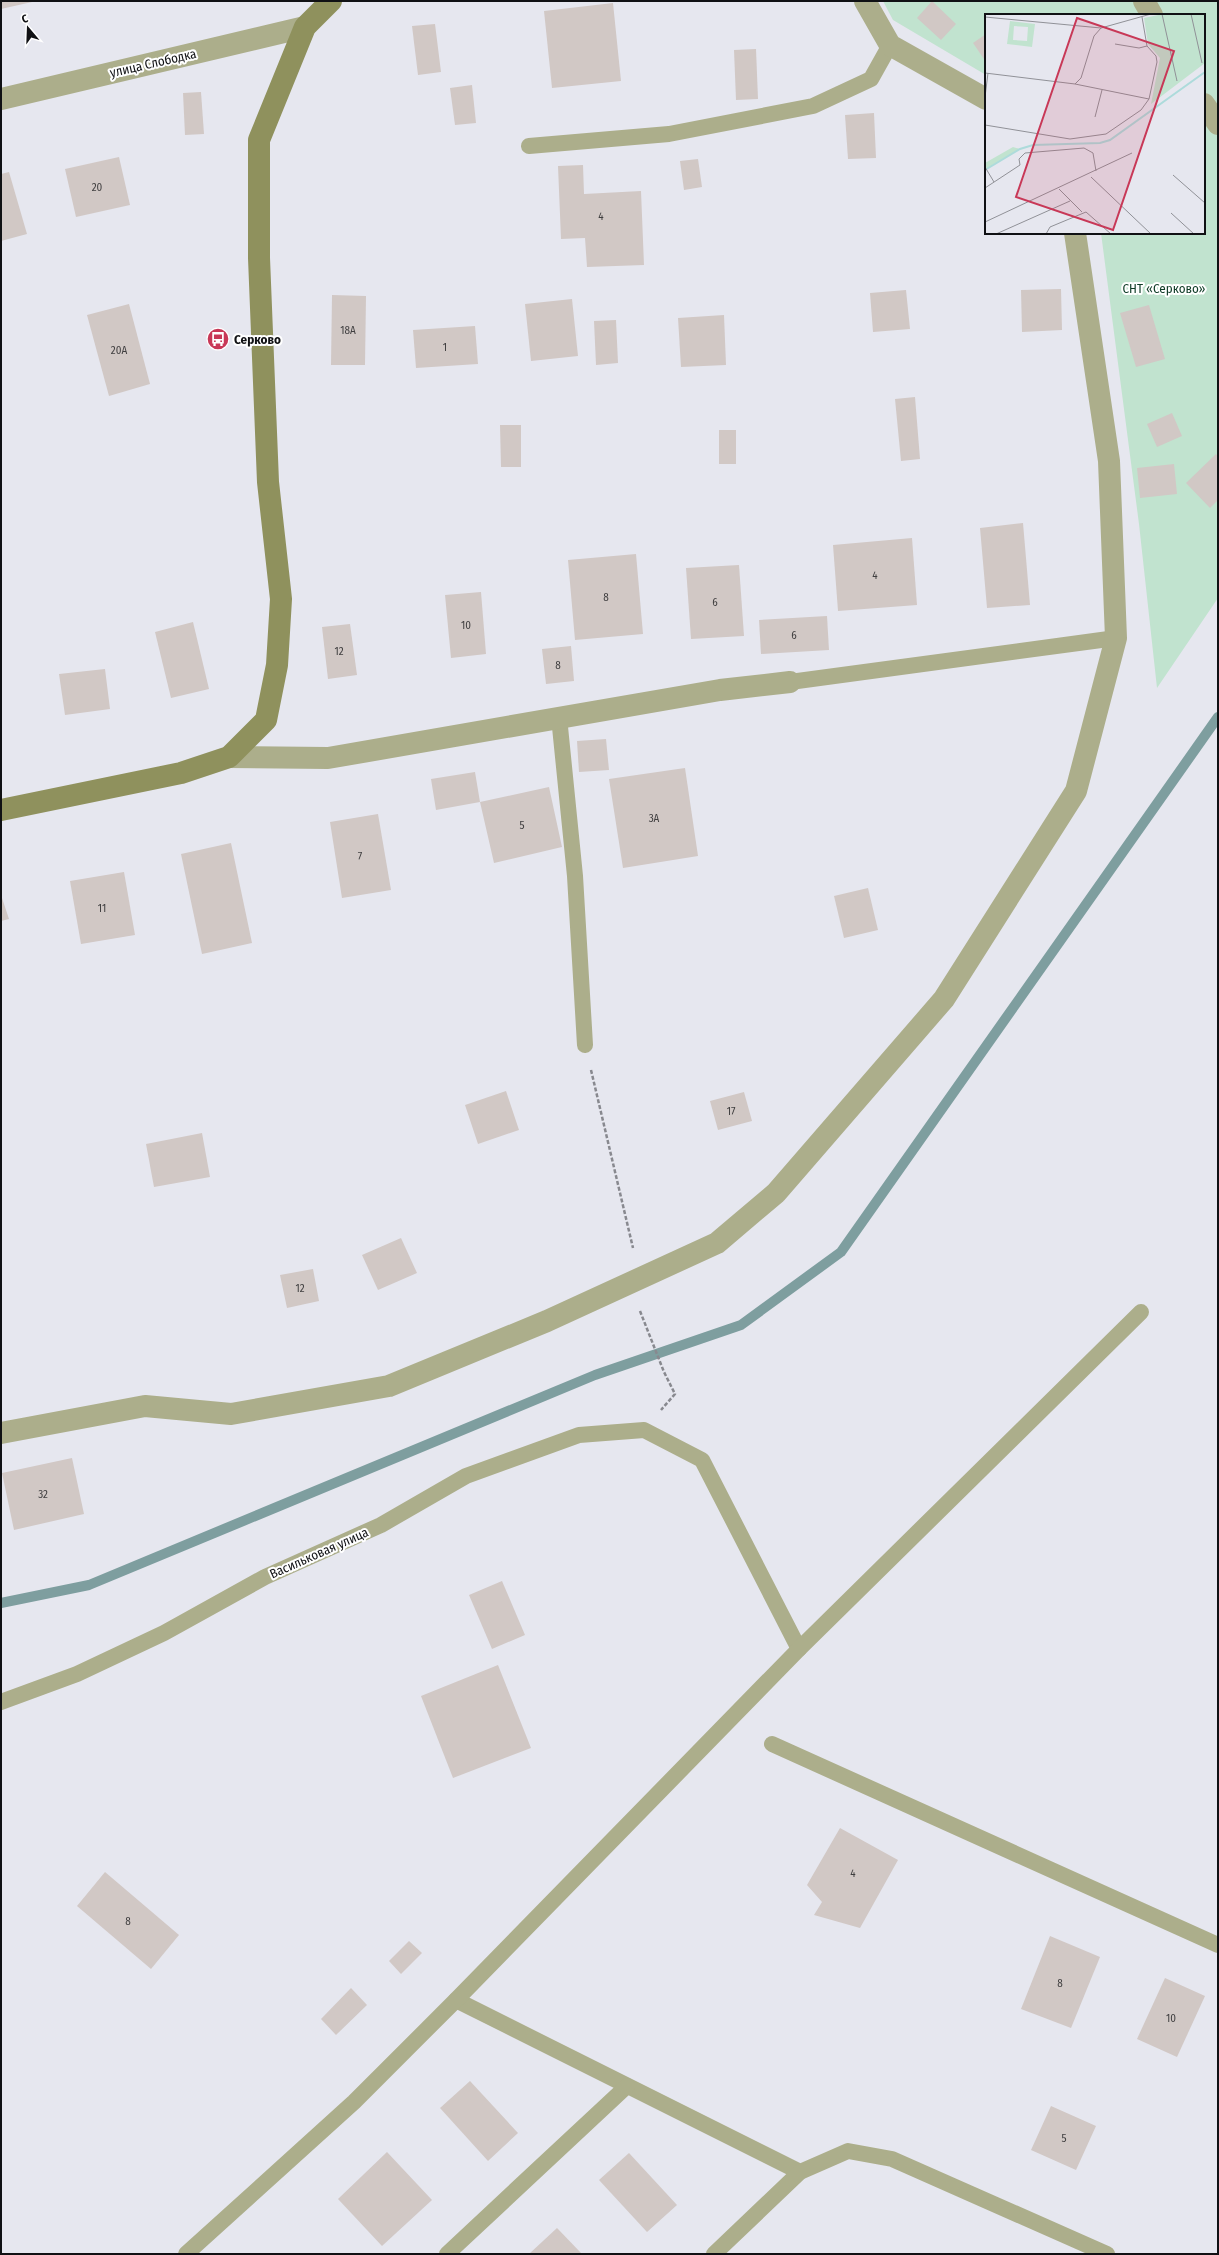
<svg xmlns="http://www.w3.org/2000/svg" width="1219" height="2255" font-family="'Fira Sans Condensed',sans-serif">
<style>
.green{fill:#c1e3cf}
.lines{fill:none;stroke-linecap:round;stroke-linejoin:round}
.stream{stroke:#7e9e9f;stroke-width:10}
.building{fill:#d1c8c5}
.path{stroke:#88898f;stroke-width:2.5;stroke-dasharray:4 2;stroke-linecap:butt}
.lane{stroke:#acae8b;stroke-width:16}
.street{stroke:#acae8b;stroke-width:22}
.secondary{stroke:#8f915d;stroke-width:22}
.labels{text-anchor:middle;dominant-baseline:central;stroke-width:4;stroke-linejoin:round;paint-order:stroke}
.number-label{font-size:11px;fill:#403f40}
.street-label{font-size:13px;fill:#101114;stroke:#fff}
.park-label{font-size:13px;fill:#0f3c27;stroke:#fff}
.poi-label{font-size:13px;font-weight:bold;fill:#101114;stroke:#fff;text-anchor:start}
.inset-river{fill:none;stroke:#addbdb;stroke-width:2}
.inset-road{fill:none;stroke:#909197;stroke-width:1}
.view{fill:#c83857;fill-opacity:0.15;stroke:#c83857;stroke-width:2}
.inset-edge{fill:none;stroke:#101114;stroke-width:2}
</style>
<rect width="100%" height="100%" fill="#e6e7ef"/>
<path class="green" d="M883 1H1218V598L1157 688 1139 524 1101 233H1204V15H986V75L893 20Z"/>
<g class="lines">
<path class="stream" d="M1 1603 89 1585 595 1375 741 1325 841 1252 1218 717"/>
</g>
<g class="building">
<path d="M1 1H32V2L1 9Z"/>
<path d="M932 1 956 24 941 40 917 18Z"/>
<path d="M613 3 621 81 552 88 544 11Z"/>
<path d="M435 24 441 72 418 75 412 26Z"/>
<path d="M986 34V62L973 43Z"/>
<path d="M756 49 758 99 736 100 734 50Z"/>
<path d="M472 85 476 123 455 125 450 88Z"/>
<path d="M201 92 204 134 185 135 183 93Z"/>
<path d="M874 113 876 158 848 159 845 115Z"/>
<path d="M119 157 130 205 76 217 65 169Z"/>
<path d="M698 159 702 187 684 190 680 161Z"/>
<path d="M583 165 584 194 641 191 644 265 587 267 585 238 561 239 558 166Z"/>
<path d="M9 172 27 234 1 241V174Z"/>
<path d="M1061 289 1062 330 1022 332 1021 290Z"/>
<path d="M906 290 910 329 873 332 870 293Z"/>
<path d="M332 295 366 296 365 365H331Z"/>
<path d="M572 299 578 356 531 361 525 304Z"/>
<path d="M129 304 150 384 109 396 87 315Z"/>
<path d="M1149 305 1165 359 1136 367 1120 313Z"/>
<path d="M724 315 726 365 681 367 678 318Z"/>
<path d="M616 320 618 363 596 365 594 321Z"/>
<path d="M475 326 478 364 416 368 413 330Z"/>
<path d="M915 397 920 459 901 461 895 399Z"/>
<path d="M1172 413 1182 436 1157 447 1147 424Z"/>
<path d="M500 425H521V467H501Z"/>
<rect x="719" y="430" width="17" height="34"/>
<path d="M1216 454 1218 457V500L1210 508 1186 483Z"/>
<path d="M1174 464 1177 494 1140 498 1137 468Z"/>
<path d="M1023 523 1030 605 987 608 980 528Z"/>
<path d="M912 538 917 605 838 611 833 545Z"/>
<path d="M636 554 643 634 575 640 568 560Z"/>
<path d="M739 565 744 636 691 639 686 568Z"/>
<path d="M481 592 486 654 451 658 445 595Z"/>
<path d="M827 616 829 650 761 654 759 620Z"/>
<path d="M193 622 209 689 171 698 155 632Z"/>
<path d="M350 624 357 675 328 679 322 627Z"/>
<path d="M571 646 574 681 546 684 542 649Z"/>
<path d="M105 669 110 709 65 715 59 674Z"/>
<path d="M606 739 609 770 579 772 577 741Z"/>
<path d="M685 768 698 856 623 868 609 779Z"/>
<path d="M475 772 480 802 549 787 562 847 494 863 480 802 436 810 431 779Z"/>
<path d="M378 814 391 890 342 898 330 822Z"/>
<path d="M231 843 252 943 202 954 181 854Z"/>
<path d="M124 872 135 935 81 944 70 881Z"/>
<path d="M868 888 878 930 844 938 834 896Z"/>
<path d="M1 895 9 919 1 921Z"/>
<path d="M506 1091 519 1130 478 1144 465 1105Z"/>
<path d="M744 1092 752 1121 718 1130 710 1101Z"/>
<path d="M202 1133 210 1177 154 1187 146 1144Z"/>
<path d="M401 1238 417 1273 378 1290 362 1255Z"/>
<path d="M313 1269 319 1301 287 1308 280 1275Z"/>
<path d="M72 1458 84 1514 14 1530 2 1473Z"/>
<path d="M502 1581 525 1635 492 1649 469 1595Z"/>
<path d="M498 1665 531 1748 453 1778 421 1696Z"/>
<path d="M840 1828 898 1860 860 1928 814 1915 822 1902 807 1885Z"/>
<path d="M105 1872 179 1935 151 1969 77 1906Z"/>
<path d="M1050 1936 1100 1957 1071 2028 1021 2009Z"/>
<path d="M409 1941 422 1953 401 1974 389 1961Z"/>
<path d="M1165 1978 1205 1996 1177 2057 1137 2039Z"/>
<path d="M351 1988 367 2005 336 2035 321 2019Z"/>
<path d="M470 2081 518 2133 488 2161 440 2108Z"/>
<path d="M1051 2106 1096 2126 1076 2170 1031 2150Z"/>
<path d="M387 2152 432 2200 382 2246 338 2199Z"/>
<path d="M629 2153 677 2205 647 2232 599 2180Z"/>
<path d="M557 2228 582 2254H529Z"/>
</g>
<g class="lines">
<g class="path">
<path d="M591 1070 633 1248"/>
<path d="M640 1311 664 1372 675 1394 661 1410"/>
</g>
<g class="lane">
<path d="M529 146 669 134 813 106 871 79 890 45"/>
<path d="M790 682 1116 638"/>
<path d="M559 717 575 876 585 1045"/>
<path d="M1 1702 77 1674 164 1633 265 1577 381 1525 466 1476 579 1435 644 1430 702 1460 799 1649"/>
<path d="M772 1744 1218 1945"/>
<path d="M456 2000 800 2172"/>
<path d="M186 2254 354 2102 456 2000 799 1649 1141 1312"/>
<path d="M447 2254 627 2086"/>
<path d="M714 2254 800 2172 848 2151 892 2159 1107 2254"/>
</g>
<g class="street">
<path d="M865 1 890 45 986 99"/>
<path d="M1144 1 1152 15"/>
<path d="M1 99 305 27"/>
<path d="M1204 104 1218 124"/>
<path d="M229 757 328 758 720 690 790 682"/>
<path d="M1 1433 145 1406 231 1414 389 1386 547 1321 717 1243 776 1193 944 999 1076 791 1116 638 1109 461 1075 233"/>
</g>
<path class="secondary" d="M1 810 181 773 229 757 266 720 277 665 281 599 268 482 259 258V140L305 27 331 1"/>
</g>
<defs>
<g id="bus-disc" transform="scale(1.15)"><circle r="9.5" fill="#c83857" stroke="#fff"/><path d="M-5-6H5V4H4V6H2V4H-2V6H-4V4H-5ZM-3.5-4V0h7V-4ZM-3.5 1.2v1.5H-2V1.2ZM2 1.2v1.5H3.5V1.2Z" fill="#fff"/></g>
</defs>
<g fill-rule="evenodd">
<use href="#bus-disc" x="218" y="339"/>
</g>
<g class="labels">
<g class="number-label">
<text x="97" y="187">20</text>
<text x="601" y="216">4</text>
<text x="348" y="330">18А</text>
<text x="445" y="347">1</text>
<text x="119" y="350">20А</text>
<text x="875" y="575">4</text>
<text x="606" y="597">8</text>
<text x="715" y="602">6</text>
<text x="466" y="625">10</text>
<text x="794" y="635">6</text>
<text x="339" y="651">12</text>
<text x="558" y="665">8</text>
<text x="654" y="818">3А</text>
<text x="522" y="825">5</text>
<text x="360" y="856">7</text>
<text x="102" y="908">11</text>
<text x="731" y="1111">17</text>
<text x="300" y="1288">12</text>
<text x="43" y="1494">32</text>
<text x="853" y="1873">4</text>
<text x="128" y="1921">8</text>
<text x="1060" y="1983">8</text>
<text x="1171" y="2018">10</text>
<text x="1064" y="2138">5</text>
</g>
<g class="street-label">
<text transform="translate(153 63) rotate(-13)">улица Слободка</text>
<text transform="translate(319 1553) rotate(-24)">Васильковая улица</text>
</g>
<g class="park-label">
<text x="1164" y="288">СНТ «Серково»</text>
</g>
<g class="poi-label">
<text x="234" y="339">Серково</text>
</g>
</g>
<g transform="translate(985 14)">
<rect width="220" height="220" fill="#e6e7ef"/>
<path d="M178 0H220V49L166 90 175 44 163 30 159 4ZM25 7 50 10 47 33 22 30ZM29 12 43 13 42 27 28 26ZM28 133 35 135 0 156V149Z" fill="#c1e3cf" fill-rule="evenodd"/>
<path class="inset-river" d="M0 156 35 135 48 131 115 129 125 126 220 58"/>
<path class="inset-road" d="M177 0 192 67M206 0 217 49M0 3 116 14M157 3 162 32M130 30 154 34 162 32M0 59 90 70 96 64 109 22 116 14 166 0M90 70 164 85M0 83 3 59M110 103 117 76M0 111 85 125 121 120 156 96 164 85 172 48 171 42 162 32M0 153 9 168M188 161 220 189M106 163 166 220M0 174 35 151 34 145 40 139 99 134 108 139 111 157M74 175 97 198M186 199 209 220M0 208 147 139M11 220 85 187M61 220 65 213 101 198 126 220"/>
<path class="view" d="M92 4 189 37 128 216 31 183Z"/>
<rect width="220" height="220" class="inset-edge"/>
</g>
<rect width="1219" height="2255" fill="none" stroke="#101114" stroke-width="4"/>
<g transform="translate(28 28) rotate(341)" stroke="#ffffff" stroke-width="3" paint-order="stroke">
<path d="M0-3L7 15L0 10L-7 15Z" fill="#101114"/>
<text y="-6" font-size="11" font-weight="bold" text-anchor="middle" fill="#101114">С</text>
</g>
</svg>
